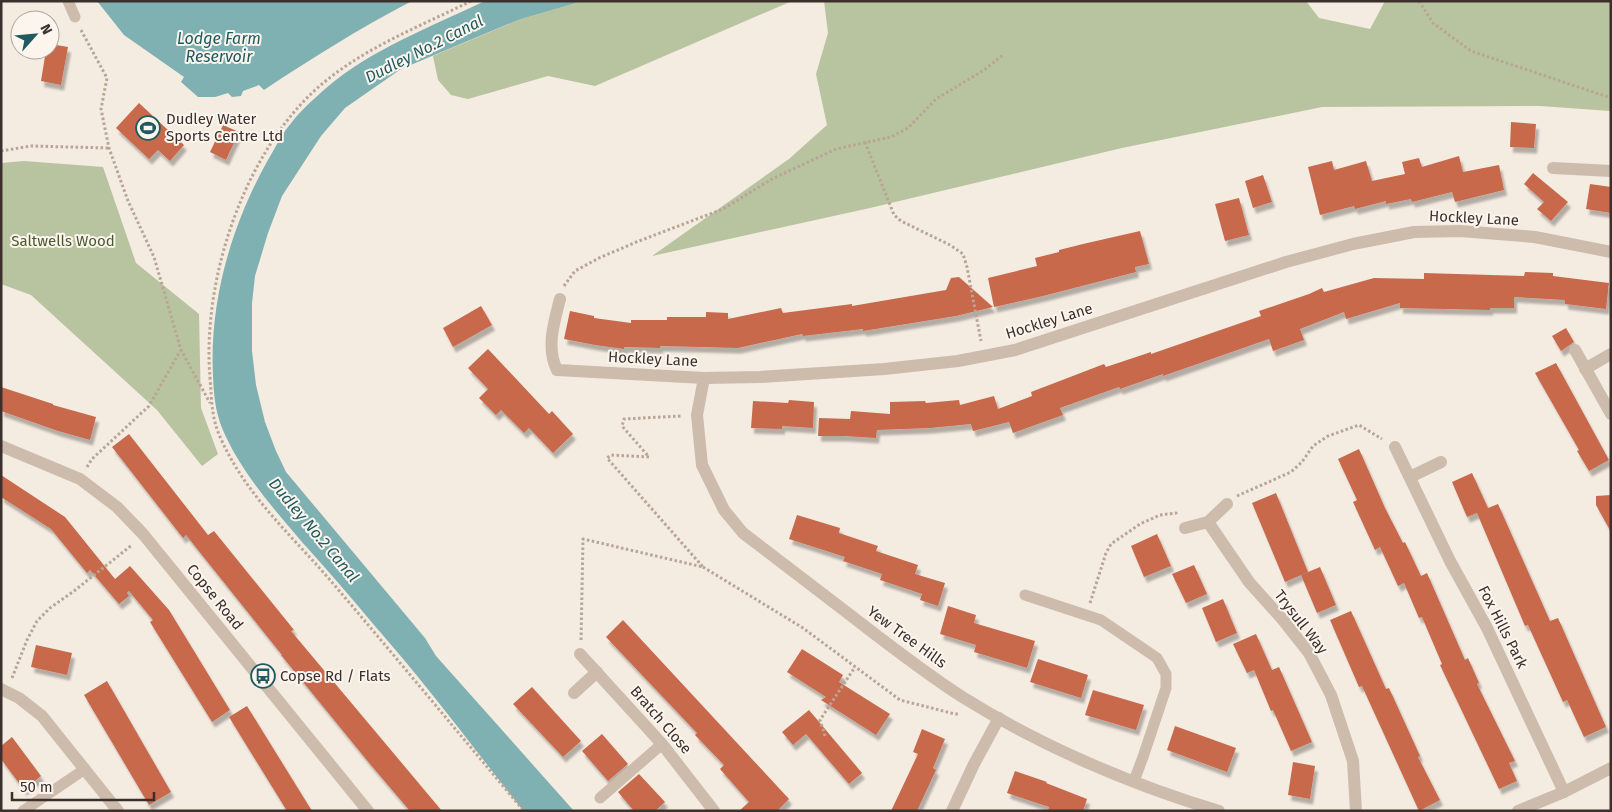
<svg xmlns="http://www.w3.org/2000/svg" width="1612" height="812" font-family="'Fira Sans',sans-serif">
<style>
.green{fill:#b8c4a0}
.water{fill:#7fb0b2}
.building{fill:#c8694b;filter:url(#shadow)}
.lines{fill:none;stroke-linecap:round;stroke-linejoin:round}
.path{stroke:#b9a596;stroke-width:3;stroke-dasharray:2.5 2.5;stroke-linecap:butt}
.service{stroke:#cdbbac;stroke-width:11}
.minor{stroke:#cdbbac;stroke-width:12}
.labels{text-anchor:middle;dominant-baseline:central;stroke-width:4;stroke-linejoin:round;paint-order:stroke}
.poi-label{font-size:15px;fill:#3b302b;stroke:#fbf5ee;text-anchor:start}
.street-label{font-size:15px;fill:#3b302b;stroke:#fbf5ee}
.park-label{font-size:15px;fill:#4a5a2e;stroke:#fbf5ee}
.water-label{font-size:16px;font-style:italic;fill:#1f5a5e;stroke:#fbf5ee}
</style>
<defs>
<filter id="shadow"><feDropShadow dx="3" dy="5.5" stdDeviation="1" flood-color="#0004"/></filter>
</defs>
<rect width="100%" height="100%" fill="#f4ebe1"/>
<g class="green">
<path d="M583 1H792L595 86 548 76 468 99 451 95 438 80 433 56 518 20Z"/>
<path d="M824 1H1306L1319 18 1370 29 1385 1H1611V111L1540 106 1322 107 1122 148 870 208 652 256 789 159 827 125 816 74 828 33Z"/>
<path d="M24 161 103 167 136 263 199 314 201 408 218 454 202 466 157 410 31 295 1 284V163Z"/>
</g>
<g class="water">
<path d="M97 1H412C360 28 312 58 264 90L259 85 243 91 241 96 232 97 228 93 215 97H198L181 82 184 77 124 35Z"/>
<path d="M485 1H583L518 20 401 69 345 108 321 136 282 196 268 233 255 276 252 303V351L256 385 265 422 276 451 286 472 425 638 436 656 574 811H523L521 808C473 747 426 684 374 625 351 597 327 570 302 542 274 509 245 477 226 437 216 416 214 400 213 376 209 298 233 220 272 153 278 142 284 131 292 122 301 110 314 99 325 89 371 49 431 27 485 1Z"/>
</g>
<g class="building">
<path d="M50 44 68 47 61 85 41 81 46 50H50Z"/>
<path d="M139 103 184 145 170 161 158 150 149 159 116 128Z"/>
<path d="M1511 122 1536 124 1534 148 1510 147Z"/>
<path d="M223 125 239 132 226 160 210 152Z"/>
<path d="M1459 156 1463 172 1499 165 1504 190 1455 202 1452 192 1412 202 1411 199 1386 204V201L1355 209 1354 206 1320 215 1308 167 1332 161 1334 170 1366 161 1372 181 1405 174 1402 162 1419 158 1422 167Z"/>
<path d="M1533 173 1568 202 1551 221 1537 209 1544 202 1524 184Z"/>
<path d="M1263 175 1272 202 1253 208 1245 181Z"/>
<path d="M1590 184 1611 187V213L1586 209Z"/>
<path d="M1239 198 1249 235 1225 241 1215 204Z"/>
<path d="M1140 231 1149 264 1135 267 1136 272 1043 296 994 307 988 278 1037 266 1035 258 1059 252V250L1083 244Z"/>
<path d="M1525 272 1553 273V276L1609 283 1606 309 1565 304V300L1514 297V308H1490V310L1400 308V303L1346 319 1344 312 1300 329 1304 340 1273 351 1269 339 1163 376V374L1120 389 1119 387 1060 408 1063 415 1013 433 1009 422 973 431 971 424 930 428 877 430 876 438 844 436H818L819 418 850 419 851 411 890 414V402L925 401 926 403 959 400 960 405 994 396 998 409 1032 396 1031 392 1104 364 1106 367 1151 352V354L1261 316 1259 311 1309 294 1322 288 1324 292 1374 278 1424 279V273L1524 276Z"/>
<path d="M959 277 993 307 956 316 863 331V329L803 336 802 334 738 348 660 346V348L624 347V349L595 345 564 339 570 311 594 316V318L631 323V320H667V317H706V312L728 313V319L781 308 783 313 852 304V306L946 290 951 278Z"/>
<path d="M481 306 492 325 453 347 443 328Z"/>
<path d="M1566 328 1574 342 1561 351 1552 336Z"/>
<path d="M488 349 549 414 552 411 573 434 553 453 529 428 524 433 501 410 496 415 479 398 488 389 468 368Z"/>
<path d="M1556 363 1609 460 1589 471 1577 451 1579 450 1535 373Z"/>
<path d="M1 387 53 404V405L96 417 90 440 58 431 1 411Z"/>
<path d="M789 400 814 402 813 428 782 426V429L751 428 753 401 788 403Z"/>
<path d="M129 434 208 535 214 531 294 630 291 631 442 811H410L370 764 281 655H282L186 535 183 538 112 447Z"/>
<path d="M1359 449 1385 508 1403 543 1405 542 1421 576 1427 573 1465 660 1468 658 1479 683 1477 684 1515 761 1509 763 1517 781 1499 789 1440 665 1442 664 1422 617 1419 618 1404 583 1398 586 1380 547 1375 550 1353 502 1357 500 1338 459Z"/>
<path d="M1472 473 1488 508 1498 504 1550 621 1558 618 1606 727 1584 737 1567 700 1563 702 1528 625 1525 626 1477 513 1467 517 1452 482Z"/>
<path d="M1 475 65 517 115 579 130 566 169 610 230 710 212 722 150 622 153 620 129 591 127 593 129 596 119 604 90 570 87 573 51 529 1 497Z"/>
<path d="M1276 493 1308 572 1285 582 1252 503Z"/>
<path d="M1611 495V532L1596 505V496Z"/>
<path d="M797 515 840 528 839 533 878 546 876 551 918 565 915 574 945 583 938 606 920 600 922 594 880 580 882 574 843 561 845 557 789 539Z"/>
<path d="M1157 534 1171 566 1144 577 1131 546Z"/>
<path d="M1194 565 1207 594 1186 603 1172 574Z"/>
<path d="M1320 567 1336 605 1317 613 1301 575Z"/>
<path d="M1223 599 1237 633 1216 642 1202 608Z"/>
<path d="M948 606 976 615 974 623 1035 641 1027 668 974 652 976 645 940 634Z"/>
<path d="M1351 611 1386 689 1389 688 1420 756 1418 757 1440 800 1419 811 1362 686 1359 687 1330 620Z"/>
<path d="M623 620 789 799 777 811H739L749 802 720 769 724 765 695 735 697 733 606 637Z"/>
<path d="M1256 634 1272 670 1279 667 1312 742 1291 751 1273 710 1271 711 1254 670 1247 673 1233 644Z"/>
<path d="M36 645 72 653 67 675 31 667Z"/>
<path d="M802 649 843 675 839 682 890 714 876 735 821 700 826 697 787 672Z"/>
<path d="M1038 659 1088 675 1081 698 1030 682Z"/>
<path d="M107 681 171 792 149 805 84 695Z"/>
<path d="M532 687 581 741 563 757 513 704Z"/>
<path d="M1093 690 1144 705 1136 730 1085 715Z"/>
<path d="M247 706 312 811H287L229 717Z"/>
<path d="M809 710 862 773 849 784 806 734 793 745 782 732Z"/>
<path d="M1175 726 1236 748 1227 772 1167 750Z"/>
<path d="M922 729 945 739 933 768 936 770 917 811H891L918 754 913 752Z"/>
<path d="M602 734 628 764 608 781 582 751Z"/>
<path d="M12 737 41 776 24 790 1 759V746Z"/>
<path d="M1293 762 1315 766 1310 799 1288 795Z"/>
<path d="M1015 771 1047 782 1046 783 1087 799 1083 811H1048L1049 807 1007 793Z"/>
<path d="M639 774 665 802 655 811H634L618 792Z"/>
</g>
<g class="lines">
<g class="path">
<path d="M471 1C417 28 358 50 313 92 242 159 202 282 210 378 212 402 211 417 221 439 248 499 295 538 336 587 399 661 461 736 524 811"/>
<path d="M1419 1 1433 23 1471 51 1611 98"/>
<path d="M81 30 107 78 101 109 109 148 128 201 154 257 181 350 210 403"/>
<path d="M865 142 894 215 901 221 950 245 963 254 967 267 981 341"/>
<path d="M1 151 31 146 109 148"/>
<path d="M564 286 575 271 599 258 639 241 723 209 772 179 836 149 891 137 908 128 936 99 984 70 1003 55"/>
<path d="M87 467 92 459 149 406 180 351"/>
<path d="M1237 496 1291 472 1302 462 1313 446 1328 436 1359 425 1382 439"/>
<path d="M703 567 803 628 900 700 955 714H959"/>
<path d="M1090 603 1106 553 1111 544 1140 524 1160 515 1176 513 1178 516"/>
<path d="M581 640 583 539 703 567 607 458 611 455 649 457 622 426 624 419 681 416"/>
<path d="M12 678 27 640 37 621 50 608 74 591 132 545"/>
<path d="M825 736 820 720 855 667"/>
</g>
<g class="service">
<path d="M68 1 75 17"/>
<path d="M1025 595 1101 620 1157 658 1166 674V688L1143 757 1134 781"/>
<path d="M600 798 662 744"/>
<path d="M23 811 85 769"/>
</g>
<g class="minor">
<path d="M1553 168 1611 171"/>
<path d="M560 299C554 322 546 348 557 370L704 378 760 377 884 369 958 361 1015 350 1286 262 1353 244 1414 232 1460 231 1535 237 1611 252"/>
<path d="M1575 350 1611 414"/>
<path d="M1585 369 1611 354"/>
<path d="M704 378 697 415 702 465 724 510 743 533C777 559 811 585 845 611 884 641 923 672 964 698 1041 746 1132 785 1219 811"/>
<path d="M1 446 80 479 117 507 143 534 368 811"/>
<path d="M1395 447 1450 561 1487 628 1564 792"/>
<path d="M1410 477 1441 462"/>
<path d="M1208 522 1249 582 1283 620 1309 653 1331 695 1353 761 1356 811"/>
<path d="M1185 528 1208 522 1227 504"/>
<path d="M580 654 662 744 714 811"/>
<path d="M1 689 19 698 42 716 118 811"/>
<path d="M574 693 597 672"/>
<path d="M952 811 974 764 999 718"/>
<path d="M1518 811 1564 792 1611 768"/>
</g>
</g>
<defs>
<g id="stadium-ring" transform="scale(1.25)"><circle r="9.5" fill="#fbf5ee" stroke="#1f5a5e" stroke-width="1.5"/><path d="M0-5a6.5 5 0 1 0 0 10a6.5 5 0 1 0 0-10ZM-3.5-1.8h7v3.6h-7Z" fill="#1f5a5e"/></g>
<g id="bus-ring" transform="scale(1.25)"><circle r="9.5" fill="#fbf5ee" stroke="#1f5a5e" stroke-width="1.5"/><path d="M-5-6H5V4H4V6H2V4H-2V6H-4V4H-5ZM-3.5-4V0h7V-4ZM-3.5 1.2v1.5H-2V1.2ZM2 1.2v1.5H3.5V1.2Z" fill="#1f5a5e"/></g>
</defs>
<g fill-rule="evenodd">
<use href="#stadium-ring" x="148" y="128"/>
<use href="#bus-ring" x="263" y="676"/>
</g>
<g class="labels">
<g class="poi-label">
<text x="166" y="119">Dudley Water<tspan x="166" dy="17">Sports Centre Ltd</tspan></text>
<text x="280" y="676">Copse Rd / Flats</text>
</g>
<g class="street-label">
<text transform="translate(1474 218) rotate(3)">Hockley Lane</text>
<text transform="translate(1049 321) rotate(-17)">Hockley Lane</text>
<text transform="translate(653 359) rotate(3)">Hockley Lane</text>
<text transform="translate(215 597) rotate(51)">Copse Road</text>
<text transform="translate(1301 622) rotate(52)">Trysull Way</text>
<text transform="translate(1503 627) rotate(63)">Fox Hills Park</text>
<text transform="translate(907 637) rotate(36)">Yew Tree Hills</text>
<text transform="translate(661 720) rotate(49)">Bratch Close</text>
</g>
<g class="park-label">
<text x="63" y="241">Saltwells Wood</text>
</g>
<g class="water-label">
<text x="219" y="38">Lodge Farm<tspan x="219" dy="18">Reservoir</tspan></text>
<text transform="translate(424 49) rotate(-27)">Dudley No.2 Canal</text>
<text transform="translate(314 530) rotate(50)">Dudley No.2 Canal</text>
</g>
</g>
<rect width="1612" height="812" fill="none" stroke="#3b302b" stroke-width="5"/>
<g transform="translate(35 35) rotate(63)"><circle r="24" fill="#fbf5ee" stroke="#aea6a0"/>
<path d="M0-4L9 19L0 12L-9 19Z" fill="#1f5a5e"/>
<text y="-8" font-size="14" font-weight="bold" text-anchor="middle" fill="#3b302b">N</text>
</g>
<path d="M12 792v8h142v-8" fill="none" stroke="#3b302b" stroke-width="2.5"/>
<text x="20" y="792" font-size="15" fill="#3b302b" stroke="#fbf5ee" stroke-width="4" paint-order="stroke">50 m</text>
</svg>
